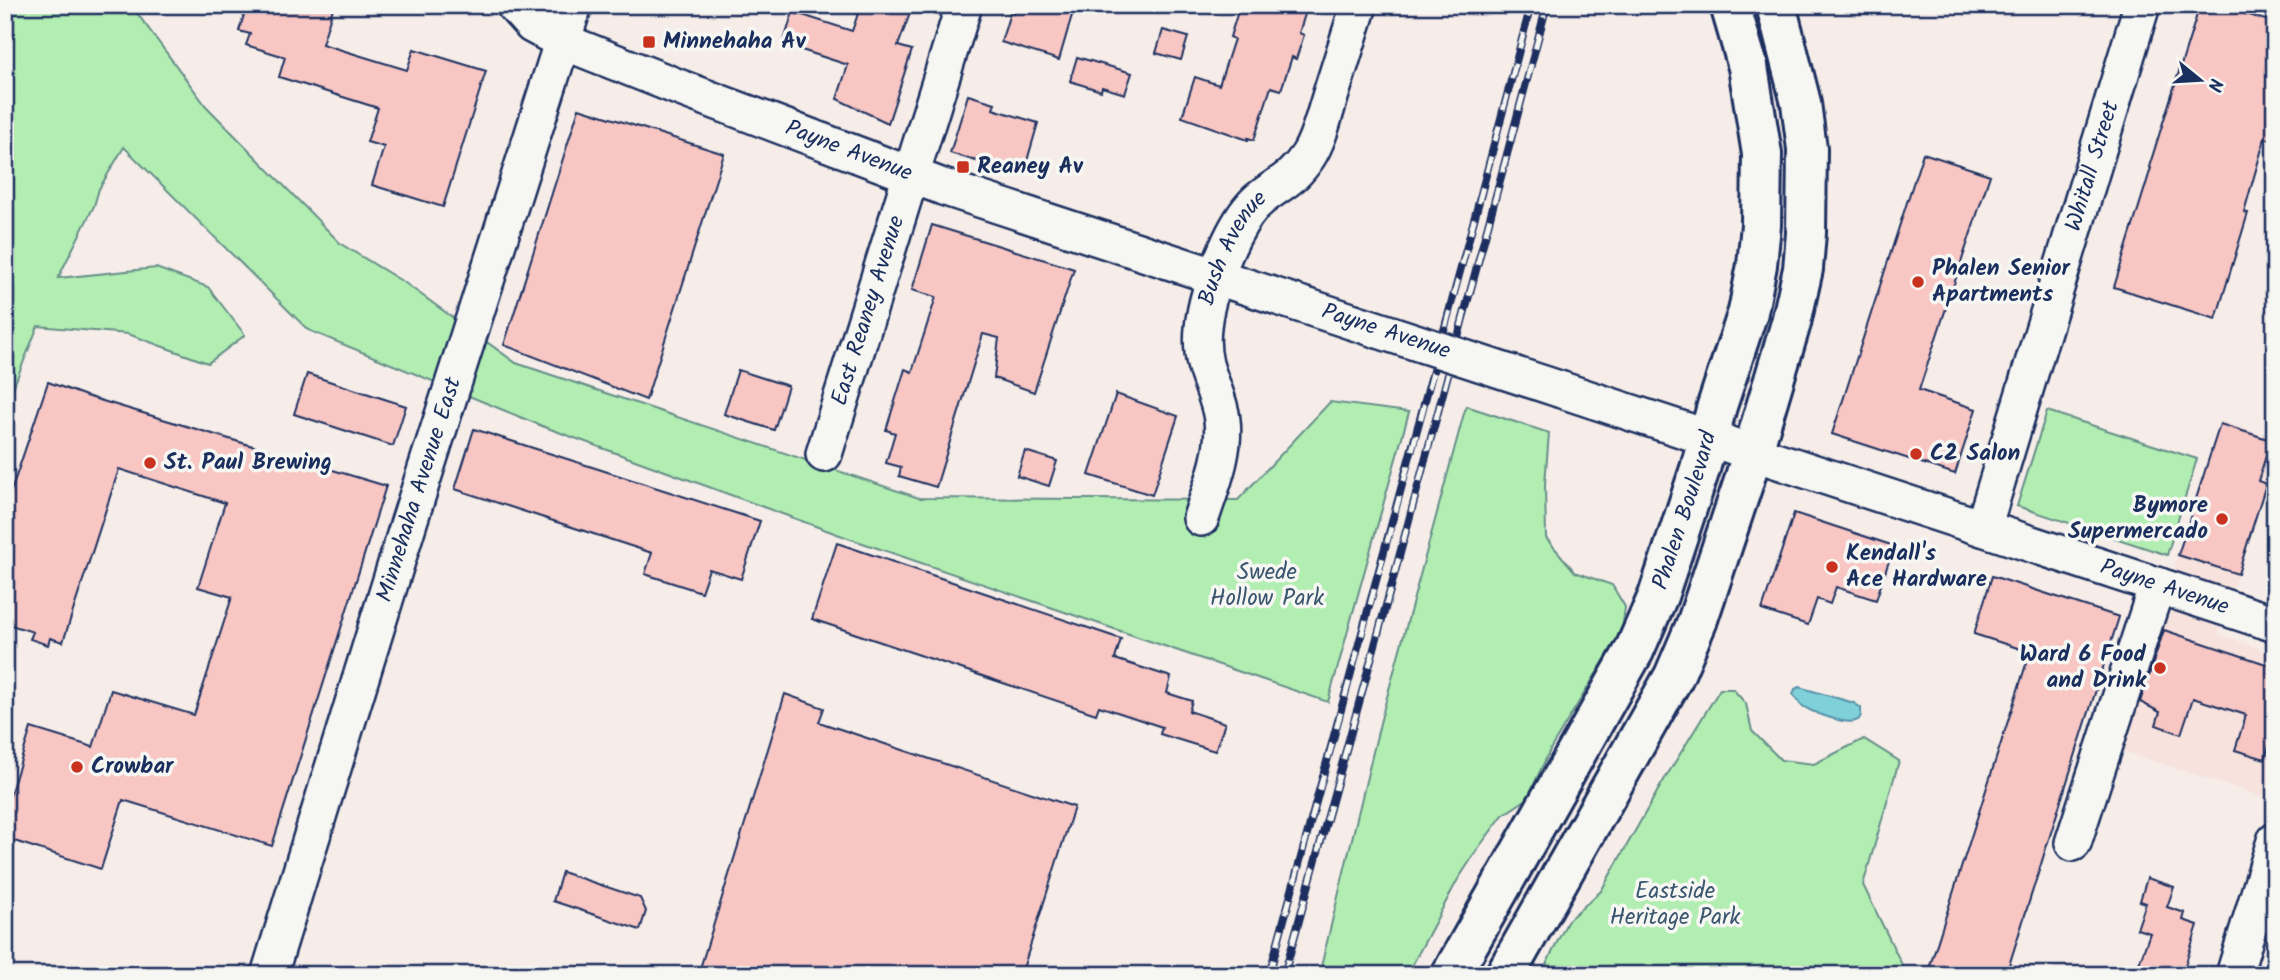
<svg xmlns="http://www.w3.org/2000/svg" width="2280" height="980" font-family="Kalam,sans-serif">
<style>
.built{fill:#f7e2de}
.green{fill:#b2eeb2;stroke:#668e88;stroke-width:2}
.water{fill:#7fd0d9;stroke:#5790a8;stroke-width:2}
.building{fill:#f8c7c4;stroke:#1b2f5e;stroke-width:2}
.lines{fill:none;stroke-linecap:round;stroke-linejoin:round}
.minor-casing{stroke:#1b2f5e;stroke-width:40}
.major-casing{stroke:#1b2f5e;stroke-width:44}
.minor{stroke:#f6f6f2;stroke-width:35}
.major{stroke:#f6f6f2;stroke-width:38}
.rail-casing{stroke:#1b2f5e;stroke-width:8}
.rail{stroke:#f6f6f2;stroke-width:5;stroke-dasharray:16;stroke-linecap:butt}
.minor-bridge-casing{stroke:#1b2f5e;stroke-width:40;stroke-linecap:butt}
.minor-bridge{stroke:#f6f6f2;stroke-width:35}
.poi-dot{fill:#c8321e;stroke:#f6f6f2;stroke-width:2.5}
.labels{text-anchor:middle;dominant-baseline:central;stroke-width:7;stroke-linejoin:round;paint-order:stroke}
.poi-label{font-size:23px;font-weight:bold;fill:#1b2f5e;stroke:#f6f6f2;text-anchor:start}
.street-label{font-size:23px;fill:#1b2f5e;stroke:#f6f6f2}
.park-label{font-size:23px;fill:#39556f;stroke:#f6f6f2}
</style>
<rect width="100%" height="100%" fill="#f6ede9"/>
<filter id="ink" filterUnits="userSpaceOnUse"><feTurbulence type="fractalNoise" baseFrequency=".0143" numOctaves="2"/><feDisplacementMap in="SourceGraphic" scale="14" xChannelSelector="R" yChannelSelector="G"/><feConvolveMatrix kernelMatrix="1 2 1 2 8 2 1 2 1" color-interpolation-filters="sRGB"/></filter>
<g filter="url(#ink)">
<path class="built" d="M2221 421 2275 438V458L2218 634 2275 654V759L2263 797 2116 749Z"/>
<g class="green">
<path d="M5 5H131L206 106 341 244 405 283 516 363 919 498 1238 500 1330 402 1409 412 1328 702 848 538 542 426 308 330 124 147 99 189 94 206 58 278 156 268 208 287 245 335 208 363 128 334 38 326 5 408Z"/>
<path d="M1466 406 1549 433 1545 484 1546 538 1575 572 1612 585 1625 607 1622 631 1551 748 1527 799 1503 815 1479 847 1457 881 1407 975H1319L1381 719Z"/>
<path d="M2047 411 2197 459 2167 555 2017 506Z"/>
<path d="M1720 689H1733L1746 704 1752 731 1781 760 1814 764 1864 739 1899 761 1863 885 1907 975H1541L1568 920 1601 891 1661 785Z"/>
</g>
<path class="water" d="M1799 687 1854 703 1861 708C1861 712 1862 716 1859 719 1850 728 1808 711 1800 704 1799 702 1794 696 1793 695L1795 689Z"/>
<g class="building">
<path d="M247 5H334L322 44 407 70 414 49 486 71 443 207 372 185 384 147 367 142 378 108 279 77 285 57 246 45 250 34 239 31Z"/>
<path d="M861 5H913L898 46 912 50 888 123 837 99 848 65 783 44 793 12 852 31Z"/>
<path d="M1016 5H1075L1059 60 1001 42 1010 13 1014 14Z"/>
<path d="M1240 5H1308L1299 33 1304 35 1296 59 1292 57 1281 90 1271 87 1254 140 1248 138V140L1182 117 1195 77 1219 85 1234 39 1230 37Z"/>
<path d="M2200 5H2217L2275 23V141L2265 138 2244 212 2248 213 2216 319 2114 287 2151 168 2149 167Z"/>
<path d="M1163 30 1188 37 1181 60 1156 53Z"/>
<path d="M1077 57 1132 73 1125 94 1102 87 1101 91 1070 81Z"/>
<path d="M968 95 995 103 993 109 1038 123 1024 171 978 157 976 161 950 153Z"/>
<path d="M579 108 724 154 646 400 504 345Z"/>
<path d="M1923 153 1990 175 1919 390 1976 409 1955 474 1832 434Z"/>
<path d="M932 225 1074 269 1034 392 994 378 999 338 983 334 936 487 899 476 901 467 886 463 895 433 886 430 905 369 912 372 936 297 912 290Z"/>
<path d="M738 370 788 386 774 430 724 414Z"/>
<path d="M307 374 406 406 393 446 294 414Z"/>
<path d="M48 382 86 396 386 486 272 846 123 800 101 869 5 838V811L31 728 93 747 111 690 194 715 232 597 198 587 225 503 119 469 63 642 50 638 48 645 30 639 33 632 5 623V509Z"/>
<path d="M1116 394 1178 416 1152 495 1089 475Z"/>
<path d="M2220 424 2271 440 2258 481 2266 484 2238 574 2178 555Z"/>
<path d="M474 429 760 521 741 579 709 569 701 592 645 574 652 553 455 489Z"/>
<path d="M1025 451 1057 461 1049 486 1017 476Z"/>
<path d="M1794 513 1894 546 1876 600 1836 587 1830 604 1817 599 1808 625 1762 610Z"/>
<path d="M837 543 1121 639 1115 659 1171 677 1167 693 1192 701 1189 711 1225 723 1215 751 1160 734 1162 727 1099 706 1096 714 812 619Z"/>
<path d="M1992 576 2119 617 2006 975H1927L2030 652 1974 634Z"/>
<path d="M2164 630 2275 667V727L2265 759 2235 750 2246 715 2193 698 2181 734 2156 725 2160 712 2140 702Z"/>
<path d="M785 694 824 708 819 722 1074 807 1021 975H698Z"/>
<path d="M562 872 640 898 646 911 640 930 553 901Z"/>
<path d="M2147 878 2174 887 2167 907 2185 913 2183 920 2198 925 2182 975H2135L2150 933 2137 929 2146 903 2140 901Z"/>
</g>
<g class="lines">
<g class="minor-casing">
<g id="minor">
<path id="s1" d="M514 5 532 25 562 41 678 87 943 187 1351 321"/>
<path id="s2" d="M1562 390 2275 624"/>
<path id="s3" d="M824 454 964 5"/>
<path id="s4" d="M1201 518C1211 487 1226 453 1222 420 1220 400 1210 383 1205 364 1198 335 1206 302 1216 275 1225 252 1240 214 1261 198 1281 182 1292 180 1308 156 1319 139 1324 116 1330 97 1340 66 1349 36 1359 5"/>
<path id="s5" d="M1983 528 2142 5"/>
<path d="M2073 843 2157 585"/>
<path id="s6" d="M269 975 409 522 574 5"/>
<path d="M2234 975 2275 841"/>
</g>
</g>
<g class="major-casing">
<g id="major">
<path id="s7" d="M1451 975 1634 651 1658 596 1700 469 1717 406 1748 312 1757 265 1761 225 1762 154 1748 67 1730 5"/>
<path d="M1505 975 1674 676 1697 622 1743 484 1791 323 1803 269 1806 233 1807 149 1801 103 1776 5"/>
</g>
</g>
<use href="#minor" class="minor"/>
<use href="#major" class="major"/>
<g class="rail-casing">
<g id="rail">
<path d="M1269 975C1357 652 1446 329 1531 5"/>
<path d="M1284 975 1391 587 1547 5"/>
</g>
</g>
<use href="#rail" class="rail"/>
<g class="minor-bridge-casing">
<path id="minor-bridge" d="M1351 321 1562 390"/>
</g>
<use href="#minor-bridge" class="minor-bridge"/>
</g>
</g>
<g class="poi-dot">
<rect x="642" y="35" width="14" height="14" rx="3.5"/>
<rect x="956" y="160" width="14" height="14" rx="3.5"/>
<circle cx="1918" cy="282" r="7"/>
<circle cx="1916" cy="454" r="7"/>
<circle cx="150" cy="463" r="7"/>
<circle cx="2222" cy="519" r="7"/>
<circle cx="1832" cy="567" r="7"/>
<circle cx="2160" cy="668" r="7"/>
<circle cx="77" cy="767" r="7"/>
</g>
<g class="labels">
<g class="poi-label">
<text x="663" y="42">Minnehaha Av</text>
<text x="977" y="167">Reaney Av</text>
<text x="1932" y="269">Phalen Senior<tspan x="1932" dy="26">Apartments</tspan></text>
<text x="1930" y="454">C2 Salon</text>
<text x="164" y="463">St. Paul Brewing</text>
<text x="2208" y="506" text-anchor="end">Bymore<tspan x="2208" dy="26">Supermercado</tspan></text>
<text x="1846" y="554">Kendall's<tspan x="1846" dy="26">Ace Hardware</tspan></text>
<text x="2146" y="655" text-anchor="end">Ward 6 Food<tspan x="2146" dy="26">and Drink</tspan></text>
<text x="91" y="767">Crowbar</text>
</g>
<g class="street-label">
<text stroke="none"><textPath href="#s1" startOffset="368">Payne Avenue</textPath></text>
<text stroke="none"><textPath href="#s5" startOffset="378">Whitall Street</textPath></text>
<text stroke="none"><textPath href="#s4" startOffset="282">Bush Avenue</textPath></text>
<text stroke="none"><textPath href="#s3" startOffset="150">East Reaney Avenue</textPath></text>
<text transform="translate(1386 332) rotate(18)">Payne Avenue</text>
<text stroke="none"><textPath href="#s6" startOffset="508">Minnehaha Avenue East</textPath></text>
<text stroke="none"><textPath href="#s7" startOffset="522">Phalen Boulevard</textPath></text>
<text stroke="none"><textPath href="#s2" startOffset="634">Payne Avenue</textPath></text>
</g>
<g class="park-label">
<text x="1267" y="573">Swede<tspan x="1267" dy="26">Hollow Park</tspan></text>
<text x="1675" y="892">Eastside<tspan x="1675" dy="26">Heritage Park</tspan></text>
</g>
</g>
<rect width="2280" height="980" fill="none" stroke="#f6f6f2" stroke-width="28"/>
<rect x="14" y="14" width="2252" height="952" fill="none" stroke="#1b2f5e" stroke-width="2.5" filter="url(#ink)"/>
<g transform="translate(2200 80) rotate(108)" stroke="#f6f6f2" stroke-width="5" paint-order="stroke">
<path d="M0-5L12 26L0 18L-12 26Z" fill="#1b2f5e"/>
<text y="-10" font-size="19" font-weight="bold" text-anchor="middle" fill="#1b2f5e">N</text>
</g>
</svg>
